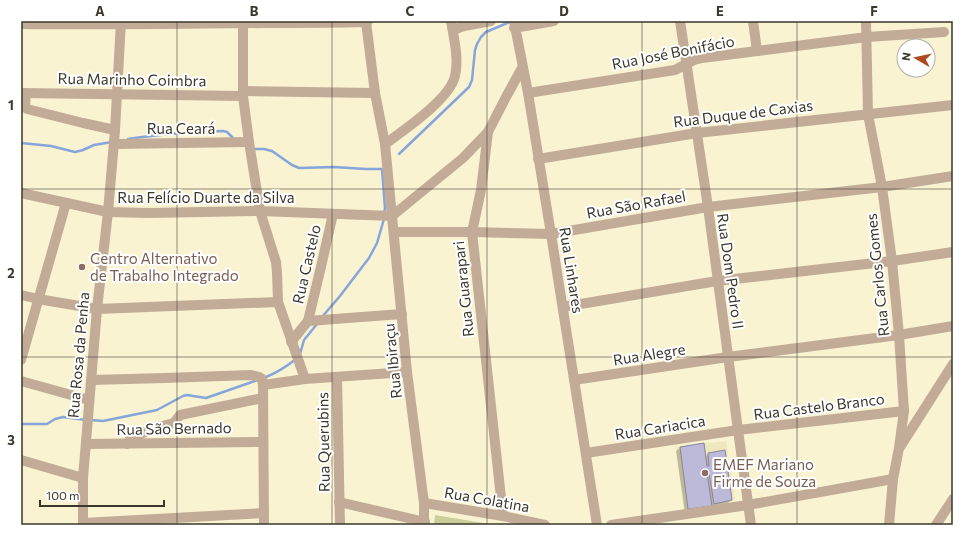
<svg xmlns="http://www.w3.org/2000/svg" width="974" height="546" font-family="Commissioner,sans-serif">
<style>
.built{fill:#efe8bf}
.garden{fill:#cace9a}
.shadow{fill:#0003}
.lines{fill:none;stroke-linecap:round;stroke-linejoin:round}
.stream{stroke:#86a5da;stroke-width:2.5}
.building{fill:#bdb9d8;stroke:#8784a1}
.minor{stroke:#c2ac98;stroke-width:10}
.grid{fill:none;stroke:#3a372b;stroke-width:1;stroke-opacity:0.55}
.education-dot{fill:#8d6e63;stroke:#fff;stroke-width:1.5}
.labels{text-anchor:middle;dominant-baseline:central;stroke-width:4;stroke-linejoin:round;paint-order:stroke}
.street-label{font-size:15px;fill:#3a372b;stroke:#fff}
.education-label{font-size:15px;fill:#785e54;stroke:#fff;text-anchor:start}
.neatline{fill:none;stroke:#3a372b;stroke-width:1.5}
.grid-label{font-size:13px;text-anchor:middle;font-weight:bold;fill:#3a372b}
</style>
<rect width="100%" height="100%" fill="#f9f3d2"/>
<path class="built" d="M725 441H726L735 499 732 502 684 510 676 447Z"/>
<path class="garden" d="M435 515 495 525H434Z"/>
<path class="shadow" d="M680 448 705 457 708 454 731 500 727 504 685 513 676 451Z"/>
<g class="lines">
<g class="stream">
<path d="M128 139C160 134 191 132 223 131L227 132 234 139"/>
<path d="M21 143 51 146 75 152 83 150 94 145 112 142"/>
<path d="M253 149H264L272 151 292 165 299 168 334 167 366 169H382"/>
<path d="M399 154 469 87 472 80 475 50 477 44 481 37 486 32 510 22"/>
<path d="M382 169 385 208 384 214"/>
<path d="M322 317 340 296 369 258 377 243 384 219"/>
<path d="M300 354 304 340 317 324"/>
<path d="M264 378C276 373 286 367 296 359"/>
<path d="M91 420 103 421 157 410 183 396 187 395 206 398 258 380"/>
<path d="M21 424H47L55 419 63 417 86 420"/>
</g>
</g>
<path class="building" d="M704 443 707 466H709L708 453 725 450 732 500 714 504 709 473H707L712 506 688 509 680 447Z"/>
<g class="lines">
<g class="minor">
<path d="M243 21V96L249 142 260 211 276 262 277 273 278 302 305 379"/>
<path d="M514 21 528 93 551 234 597 525"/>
<path d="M680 21 708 207 738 430 751 525"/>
<path d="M753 21 757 51"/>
<path d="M866 21 868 114 882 187 892 261 899 335 904 411 899 448 893 479 889 525"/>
<path d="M366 22 375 93 385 144 407 372 424 503V525"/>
<path d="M21 24C102 25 184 24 265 23 299 23 332 23 366 22L368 21"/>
<path d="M514 28 554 21"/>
<path d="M453 30 464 26 491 21"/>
<path d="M243 91 375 93"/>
<path d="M21 93 243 96"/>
<path d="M26 93 25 107 27 109 83 123 115 130"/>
<path d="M528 93 675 70 694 60 702 58 867 37 944 32"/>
<path d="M114 144 249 142"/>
<path d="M385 144C404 130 450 99 455 76 459 58 454 39 451 21"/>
<path d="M538 159 697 133 953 105"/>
<path d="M21 193 108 212 149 213 260 211 392 216 463 158 488 132"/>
<path d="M394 232H472L551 234 708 207 882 187 953 176"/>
<path d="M21 295 38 299 97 309 278 302"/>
<path d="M563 307 717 281 892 261 953 252"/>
<path d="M308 321 320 271 333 214"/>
<path d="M291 342 308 321 402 314"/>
<path d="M21 360 66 203"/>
<path d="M337 377 340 525"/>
<path d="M91 380 165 378 251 375 259 377 262 379 263 385 264 525"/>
<path d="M574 380 728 357 899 335 953 326"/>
<path d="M21 381 89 400"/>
<path d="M263 385 305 379 407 372"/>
<path d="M86 444 263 442"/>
<path d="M127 444 130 439 154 428 174 423 180 415 263 398"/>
<path d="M900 447 953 364"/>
<path d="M586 453 738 430 904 411"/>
<path d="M21 460 83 478"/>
<path d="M339 502 425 522"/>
<path d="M424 503 503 516 545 525"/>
<path d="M503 516 472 232 481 190 488 132 506 97 522 68"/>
<path d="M83 523 264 513"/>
<path d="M83 525V478L97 309 108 212 115 130 121 21"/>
<path d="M611 525 748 505 893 479"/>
<path d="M936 525 953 499"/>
</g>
</g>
<path class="grid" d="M177 21V525M332 21V525M487 21V525M642 21V525M797 21V525M21 189H953M21 357H953"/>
<g class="education-dot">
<circle cx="82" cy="267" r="4"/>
<circle cx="705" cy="473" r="4"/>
</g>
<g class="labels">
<g class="street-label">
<text transform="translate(673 52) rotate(-11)">Rua José Bonifácio</text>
<text transform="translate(132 79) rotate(1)">Rua Marinho Coimbra</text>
<text transform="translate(743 113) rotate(-7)">Rua Duque de Caxias</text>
<text x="181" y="128">Rua Ceará</text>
<text x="206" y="197">Rua Felício Duarte da Silva</text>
<text transform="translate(636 204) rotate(-10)">Rua São Rafael</text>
<text transform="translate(306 264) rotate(-77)">Rua Castelo</text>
<text transform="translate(572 270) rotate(81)">Rua Linhares</text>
<text transform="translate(731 271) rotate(82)">Rua Dom Pedro II</text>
<text transform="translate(877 275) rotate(-96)">Rua Carlos Gomes</text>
<text transform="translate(463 289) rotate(-96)">Rua Guarapari</text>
<text transform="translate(649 354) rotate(-9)">Rua Alegre</text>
<text transform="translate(78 355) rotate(-85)">Rua Rosa da Penha</text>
<text transform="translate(392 361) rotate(-96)">Rua Ibiraçu</text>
<text transform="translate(819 406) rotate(-7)">Rua Castelo Branco</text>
<text transform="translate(660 427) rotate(-9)">Rua Cariacica</text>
<text transform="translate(174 428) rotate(-1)">Rua São Bernado</text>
<text transform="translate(323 442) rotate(-91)">Rua Querubins</text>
<text transform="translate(487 499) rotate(10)">Rua Colatina</text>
</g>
<g class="education-label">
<text x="90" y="258">Centro Alternativo<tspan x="90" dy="17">de Trabalho Integrado</tspan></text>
<text x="713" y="464">EMEF Mariano<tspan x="713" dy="17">Firme de Souza</tspan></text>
</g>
</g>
<rect width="974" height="546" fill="none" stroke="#ffffff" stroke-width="44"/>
<g transform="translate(916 58) rotate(279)"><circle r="19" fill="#ffffff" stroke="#b0afaa"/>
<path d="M0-3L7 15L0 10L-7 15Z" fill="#af491f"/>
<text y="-6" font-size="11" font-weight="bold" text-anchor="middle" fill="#3a372b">N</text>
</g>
<path d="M40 500v6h124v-6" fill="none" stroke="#3a372b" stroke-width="2"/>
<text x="46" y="500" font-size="12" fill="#3a372b" stroke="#ffffff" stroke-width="3" paint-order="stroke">100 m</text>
<rect x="22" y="22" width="930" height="502" class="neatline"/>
<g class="grid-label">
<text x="100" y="16">A</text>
<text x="254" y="16">B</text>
<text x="410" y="16">C</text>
<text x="564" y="16">D</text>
<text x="720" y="16">E</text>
<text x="874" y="16">F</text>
<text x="11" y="110">1</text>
<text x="11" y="278">2</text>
<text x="11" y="445">3</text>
</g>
</svg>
